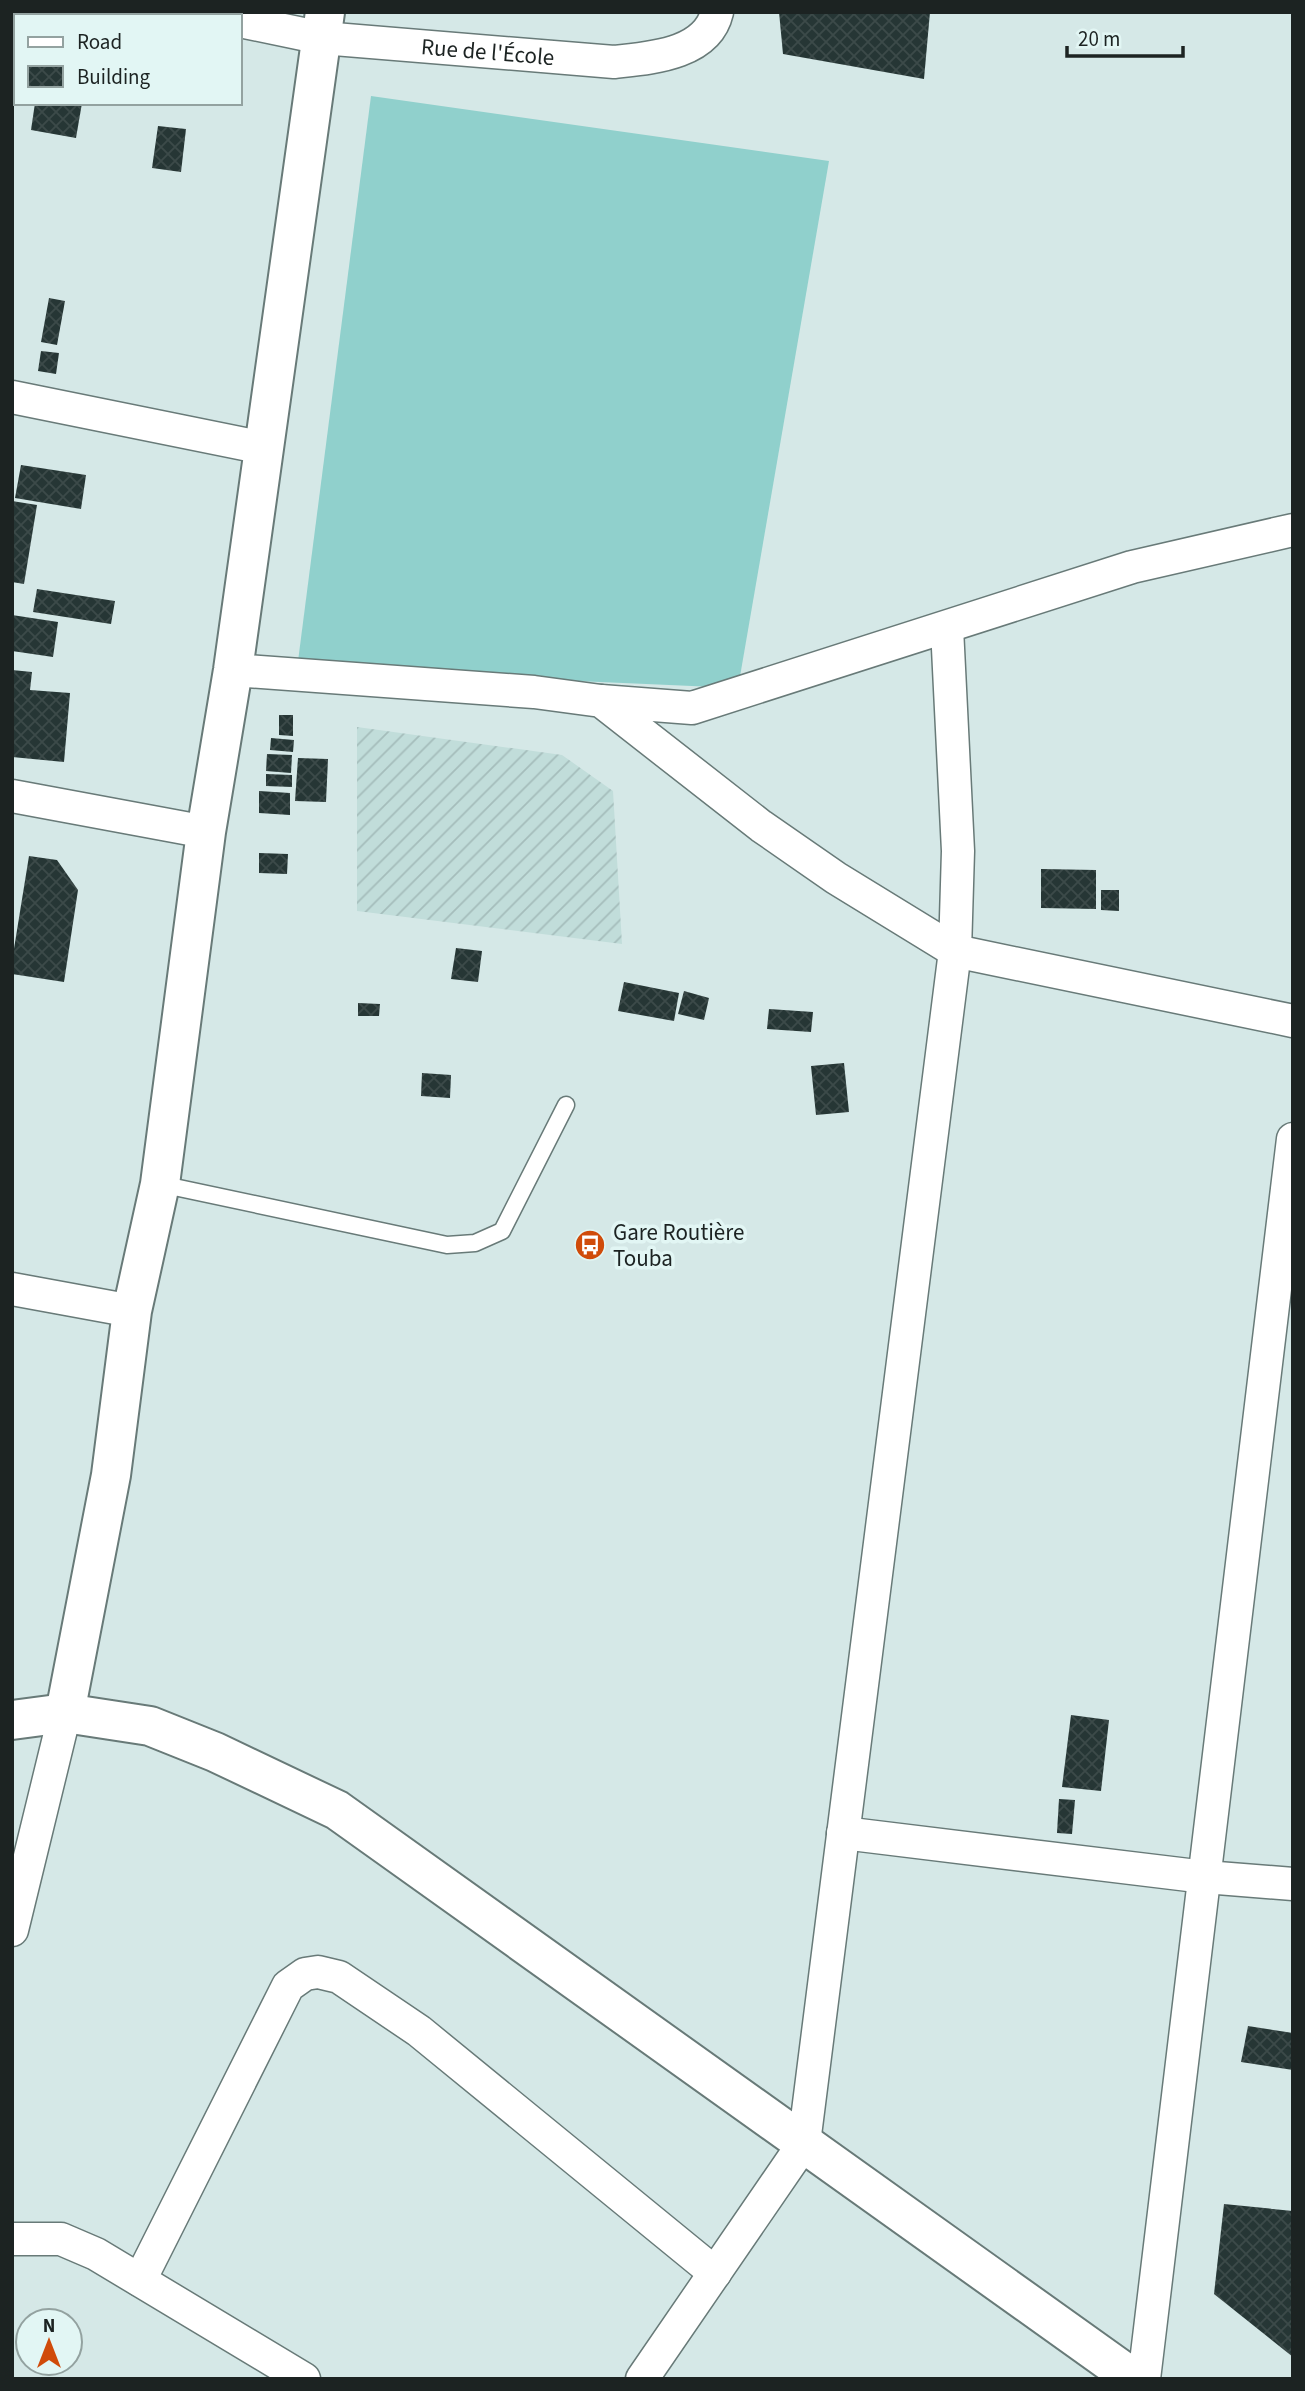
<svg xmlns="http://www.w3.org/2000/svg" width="1305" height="2391" font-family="'Source Sans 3',sans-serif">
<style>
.industrial{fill:url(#industrial-furrows)}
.pitch{fill:#90d0cc}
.building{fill:url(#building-cross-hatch)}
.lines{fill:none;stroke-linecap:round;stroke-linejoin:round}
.service-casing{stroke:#687a78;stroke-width:19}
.minor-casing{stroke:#687a78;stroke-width:35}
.secondary-casing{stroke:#687a78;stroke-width:42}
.service{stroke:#fff;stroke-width:16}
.minor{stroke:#fff;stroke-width:32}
.secondary{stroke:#fff;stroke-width:38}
.labels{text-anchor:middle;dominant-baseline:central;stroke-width:7;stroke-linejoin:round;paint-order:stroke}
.street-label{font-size:23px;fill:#1c2322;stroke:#e2f6f4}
.poi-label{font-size:23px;fill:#1c2322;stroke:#e2f6f4;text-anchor:start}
</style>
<defs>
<pattern id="industrial-furrows" width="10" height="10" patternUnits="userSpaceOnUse" patternTransform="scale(1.75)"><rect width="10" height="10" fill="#c1ddda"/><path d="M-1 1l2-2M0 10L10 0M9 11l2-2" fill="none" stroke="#a5bdbb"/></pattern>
<pattern id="building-cross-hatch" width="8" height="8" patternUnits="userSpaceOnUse" patternTransform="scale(1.75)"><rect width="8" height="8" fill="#263635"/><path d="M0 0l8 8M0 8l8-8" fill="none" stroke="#3c4a49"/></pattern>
</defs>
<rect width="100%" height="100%" fill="#d5e8e7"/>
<path class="industrial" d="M357 727 562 755 613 791 622 944 357 911Z"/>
<path class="pitch" d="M371 96 829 161 738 688 297 669Z"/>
<g class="building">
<path d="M779 12H930L924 79 783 54Z"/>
<path d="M12 22 16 23V47H12Z"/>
<path d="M35 103H82L76 138 31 130Z"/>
<path d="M158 126 186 129 181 172 152 168Z"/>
<path d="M49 298 65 301 57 345 41 342Z"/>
<path d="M41 351 59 353 56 374 38 371Z"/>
<path d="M21 465 86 475 81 509 15 498Z"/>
<path d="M12 501 37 505 24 584 12 582Z"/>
<path d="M37 589 115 601 111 624 33 612Z"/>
<path d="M12 615 58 622 53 657 12 651Z"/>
<path d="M12 670 32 672 30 690 70 693 64 762 12 757Z"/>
<path d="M279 715H293V736L279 735Z"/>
<path d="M271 738 294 740 293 752 270 750Z"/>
<path d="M267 754 292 755 291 773 266 771Z"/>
<path d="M298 758 328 759 326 802 295 801Z"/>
<path d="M266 774 292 775V787L266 786Z"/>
<path d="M259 791 290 793V815L259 813Z"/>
<path d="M259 853 288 854 287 874 259 873Z"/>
<path d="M29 856 57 860 78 890 64 982 12 974V961Z"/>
<path d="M1041 869 1096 870V909L1041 908Z"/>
<path d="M1101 890H1119V911L1101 910Z"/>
<path d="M456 948 482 951 478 982 451 979Z"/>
<path d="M624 982 679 993 674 1021 618 1011Z"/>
<path d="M684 991 709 998 704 1020 678 1014Z"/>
<path d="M358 1003 380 1004 379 1016H358Z"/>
<path d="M769 1009 813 1012 811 1032 767 1029Z"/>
<path d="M844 1063 849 1112 816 1115 811 1066Z"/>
<path d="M422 1073 451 1075 450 1098 421 1096Z"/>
<path d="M1071 1715 1109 1720 1101 1791 1062 1787Z"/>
<path d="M1059 1799 1075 1800 1072 1834 1057 1833Z"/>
<path d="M1248 2026 1293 2033V2070L1241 2062Z"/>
<path d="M1224 2204 1293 2211V2357L1214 2294Z"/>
</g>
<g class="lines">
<g class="service-casing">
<path id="service" d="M160 1184 447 1245 475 1243 502 1231 566 1105"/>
</g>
<g class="minor-casing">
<g id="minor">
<path d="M200 12 216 16"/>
<path id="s1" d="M240 21 322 38 614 62C649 58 707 55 717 12"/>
<path d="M12 397 264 448"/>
<path d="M233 670 534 692 601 701 761 826 836 878 955 951 1293 1021"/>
<path d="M601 701 692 708 1132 567 1293 530"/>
<path d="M12 796 206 832"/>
<path d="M12 1289 132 1311"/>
<path d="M843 1833 1205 1877 1293 1884"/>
<path d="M12 1930 65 1713"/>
<path d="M12 2239H61L96 2254 304 2379"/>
<path d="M140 2280 288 1986 305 1974 318 1972 339 1977 419 2031 715 2273"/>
<path d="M642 2379 804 2143 955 951 958 851 947 628"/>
<path d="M1144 2379 1293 1139"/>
</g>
</g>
<g class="secondary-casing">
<g id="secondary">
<path d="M65 1713 111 1475 132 1311 160 1184 206 832 233 670 325 12"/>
<path d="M12 1720 65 1713 150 1726 215 1752 337 1810 1134 2379"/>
</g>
</g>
<use href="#service" class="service"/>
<use href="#minor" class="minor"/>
<use href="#secondary" class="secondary"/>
</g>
<defs>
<g id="bus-disc" transform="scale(1.575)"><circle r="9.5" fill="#d04b0a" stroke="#e2f6f4"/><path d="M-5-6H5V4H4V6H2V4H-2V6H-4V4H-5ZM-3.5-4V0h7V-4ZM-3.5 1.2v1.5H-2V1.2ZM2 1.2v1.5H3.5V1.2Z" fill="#fff"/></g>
</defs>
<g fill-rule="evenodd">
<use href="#bus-disc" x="590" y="1245"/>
</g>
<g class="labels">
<g class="street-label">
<text stroke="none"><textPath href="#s1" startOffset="250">Rue de l'École</textPath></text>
</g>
<g class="poi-label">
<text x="613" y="1232">Gare Routière<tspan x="613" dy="26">Touba</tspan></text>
</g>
</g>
<rect width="1305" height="2391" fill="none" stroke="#1c2322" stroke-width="28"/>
<rect x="14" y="14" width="228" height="91" fill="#e2f6f4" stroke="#93a2a0" stroke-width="2"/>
<rect x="28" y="37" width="35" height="10" fill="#ffffff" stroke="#93a2a0" stroke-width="2"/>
<text x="77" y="49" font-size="21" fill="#1c2322">Road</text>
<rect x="28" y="66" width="35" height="21" fill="url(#building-cross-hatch)" stroke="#93a2a0" stroke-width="2"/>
<text x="77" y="84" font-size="21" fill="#1c2322">Building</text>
<g transform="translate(49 2342)"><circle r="33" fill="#e2f6f4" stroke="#93a2a0" stroke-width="2"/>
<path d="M0-5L12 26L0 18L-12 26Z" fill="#d04b0a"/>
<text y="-10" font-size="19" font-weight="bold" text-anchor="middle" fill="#1c2322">N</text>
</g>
<path d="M1067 46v10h116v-10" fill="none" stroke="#1c2322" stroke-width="3.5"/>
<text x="1078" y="46" font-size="21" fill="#1c2322" stroke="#e2f6f4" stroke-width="5" paint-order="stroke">20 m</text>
</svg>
